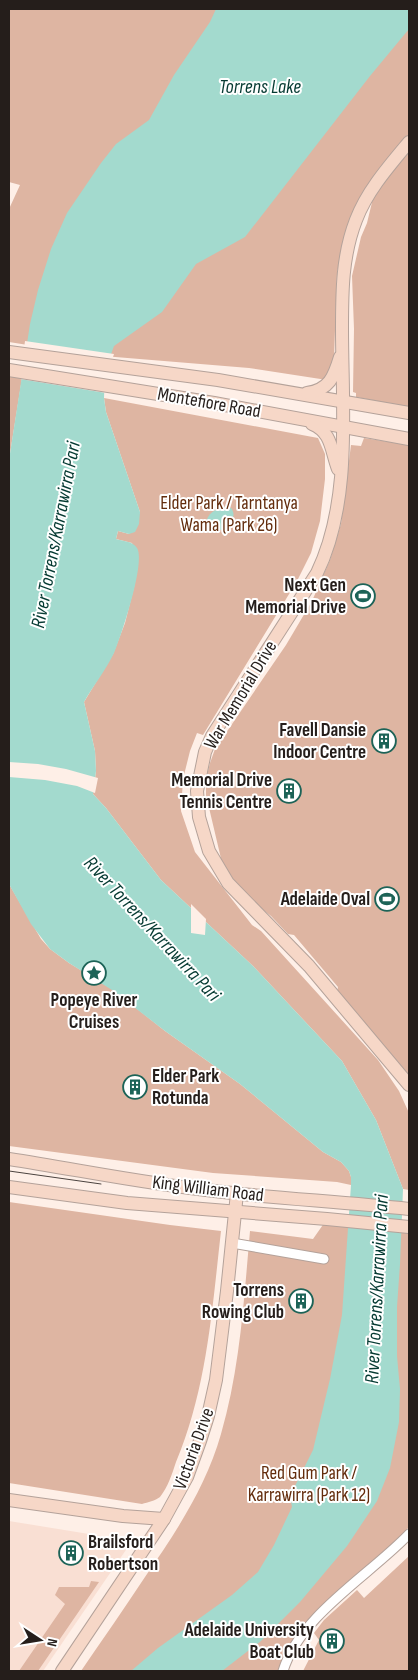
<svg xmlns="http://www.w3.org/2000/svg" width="418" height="1680" font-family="'Sofia Sans Condensed',sans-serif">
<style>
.built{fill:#f9dfd3}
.green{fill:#deb5a2}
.water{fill:#a3dace}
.pier{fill:#feefe7}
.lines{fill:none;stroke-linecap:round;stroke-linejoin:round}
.street-casing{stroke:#b4a29a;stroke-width:11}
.secondary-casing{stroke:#b4a29a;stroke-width:14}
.street{stroke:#fff;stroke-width:9}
.secondary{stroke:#f6d7c7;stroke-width:12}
.tram{stroke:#4b433f;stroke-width:1}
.labels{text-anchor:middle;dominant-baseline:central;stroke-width:4;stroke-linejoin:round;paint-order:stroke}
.street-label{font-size:19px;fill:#251e1b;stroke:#fff}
.park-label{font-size:19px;fill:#632c0c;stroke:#fff}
.poi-label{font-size:19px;font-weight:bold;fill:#251e1b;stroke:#fff;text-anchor:end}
.water-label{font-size:20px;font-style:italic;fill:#053a32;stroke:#fff}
</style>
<rect width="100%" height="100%" fill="#feefe7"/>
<path class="built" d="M9 1521 132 1541 43 1671H9Z"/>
<g class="green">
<path d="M9 9H409V135L385 164 346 230 337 273 334 359 327 380 249 368 91 355 9 342V209L20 185 9 182Z"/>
<path d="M409 152V407L356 397V393L353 392 354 329 352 276 361 237 367 223 374 194Z"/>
<path d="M9 370 23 372 9 460Z"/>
<path d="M104 398 318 438 325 454V479L320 521 311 553 297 581 203 735 197 733 190 751 183 779 181 811 195 852 252 925 261 931 378 1060 399 1091 409 1113V1190L403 1189 376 1120 342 1061 253 966 161 880 106 808 93 794 96 771 95 751 84 702 113 654 125 623 134 587 138 564 132 543 116 539 118 531 129 534 140 512 106 412Z"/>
<path d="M364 438 409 445V1076L337 992 338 987 294 935 288 934 271 916 262 909 244 892 223 867 206 795V779L210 763 215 749 286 645 312 601 330 560 341 524 351 445 361 446Z"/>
<path d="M9 884 41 939 50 949 69 963 112 989 165 1031 240 1084 323 1152 341 1162 349 1171 351 1177V1185L337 1182 213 1173 9 1146Z"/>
<path d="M9 1202 170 1225 221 1231C212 1310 207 1388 176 1462 172 1474 168 1487 160 1497 155 1501 148 1502 142 1504L9 1483Z"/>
<path d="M327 1219 409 1227V1527L392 1545 321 1608 301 1629 285 1657 280 1671H81C102 1640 124 1609 145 1577 176 1532 206 1487 221 1434 240 1369 244 1299 250 1231L313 1239Z"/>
<path d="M409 1556V1671H303L319 1640 314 1633 324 1620 357 1590 364 1598Z"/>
<path d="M91 1581 99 1582 38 1671H19L65 1604 55 1595 59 1587H89Z"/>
</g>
<g class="water">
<path d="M216 9H409V29L370 76 245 237 196 264 162 312 114 346 105 371 104 398 106 412 140 512 139 524 135 532 129 534 118 531 116 539C122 541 133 541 137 548 146 562 121 636 114 653 106 670 93 686 84 702L95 751 96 771 93 794 106 808 161 880 253 966 342 1061 376 1120 403 1189 400 1264 397 1307V1356L400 1389 399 1422 390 1468 377 1501 347 1546 300 1602 261 1641 222 1671H131L158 1648 232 1595 258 1572 274 1545 292 1507 290 1496 313 1450 330 1379 342 1315 351 1185V1177L349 1171 341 1162 323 1152 240 1084 165 1031 112 990 69 963 50 949 31 924 9 884V460L30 324 38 290 51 249 67 213 101 163 116 144 149 120 174 75 210 22Z"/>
<path d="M226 507 231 508C238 517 229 526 221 530L208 531 206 529C204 516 214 508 226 507Z"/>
</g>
<g class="pier">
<path d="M25 341 114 354 108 372 106 393 20 379Z"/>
<path d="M9 762 38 764 66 769 98 778 95 793 77 786 45 780 9 777Z"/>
<path d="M191 904 206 919 205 935 191 933Z"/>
</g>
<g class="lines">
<g class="street-casing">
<g id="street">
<path d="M232 1243 324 1259"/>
<path d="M283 1671C300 1615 370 1575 409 1534"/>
</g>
</g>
<g class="secondary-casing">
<g id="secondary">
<path d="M409 142C389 166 367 191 356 220 342 256 342 292 342 329 342 408 352 501 317 573L212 736 205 752 197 791 199 817 209 851 228 883 309 966 409 1085"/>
<path d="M9 352 218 380 409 413"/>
<path d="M9 370 214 403 409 439"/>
<path d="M307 393C329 390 334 377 340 357"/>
<path d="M312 424C332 432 331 451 338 469"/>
<path d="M9 1159C80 1170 151 1185 223 1192 285 1199 347 1202 409 1209"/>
<path d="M9 1187 127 1203 327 1219 409 1227"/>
<path d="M9 1500 123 1516 164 1519"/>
<path d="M62 1671 164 1519 187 1477 200 1441 208 1416 216 1380 227 1291 237 1193"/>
</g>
</g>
<use href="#street" class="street"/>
<use href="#secondary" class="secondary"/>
<path class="tram" d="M9 1171 101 1184"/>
</g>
<defs>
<g id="stadium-ring" transform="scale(1.25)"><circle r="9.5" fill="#fff" stroke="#1c6357" stroke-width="1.5"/><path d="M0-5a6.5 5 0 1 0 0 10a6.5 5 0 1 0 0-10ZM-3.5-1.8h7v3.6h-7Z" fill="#1c6357"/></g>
<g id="building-ring" transform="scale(1.25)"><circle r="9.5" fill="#fff" stroke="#1c6357" stroke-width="1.5"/><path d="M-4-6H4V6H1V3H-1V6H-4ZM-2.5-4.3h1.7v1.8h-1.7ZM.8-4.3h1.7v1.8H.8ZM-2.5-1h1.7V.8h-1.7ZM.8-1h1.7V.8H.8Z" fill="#1c6357"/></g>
<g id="sight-ring" transform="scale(1.25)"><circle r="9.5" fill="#fff" stroke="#1c6357" stroke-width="1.5"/><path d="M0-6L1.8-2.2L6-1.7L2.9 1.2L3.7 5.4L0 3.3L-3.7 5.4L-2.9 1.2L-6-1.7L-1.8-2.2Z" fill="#1c6357"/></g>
</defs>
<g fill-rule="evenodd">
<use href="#stadium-ring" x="363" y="596"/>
<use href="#building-ring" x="384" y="741"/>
<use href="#building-ring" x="289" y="791"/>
<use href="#stadium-ring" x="387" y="899"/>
<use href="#sight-ring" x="94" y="973"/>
<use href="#building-ring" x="135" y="1087"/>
<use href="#building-ring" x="301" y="1301"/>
<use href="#building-ring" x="71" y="1553"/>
<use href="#building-ring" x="332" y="1641"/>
</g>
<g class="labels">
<g class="street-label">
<text transform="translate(209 403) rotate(10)">Montefiore Road</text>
<text transform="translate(241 695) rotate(-59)">War Memorial Drive</text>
<text transform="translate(208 1189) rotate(7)">King William Road</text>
<text transform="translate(194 1449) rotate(-70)">Victoria Drive</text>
</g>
<g class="park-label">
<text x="229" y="503">Elder Park / Tarntanya<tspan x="229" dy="22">Wama (Park 26)</tspan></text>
<text x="309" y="1473">Red Gum Park /<tspan x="309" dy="22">Karrawirra (Park 12)</tspan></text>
</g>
<g class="poi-label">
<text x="346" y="585">Next Gen<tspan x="346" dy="22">Memorial Drive</tspan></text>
<text x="366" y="730">Favell Dansie<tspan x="366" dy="22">Indoor Centre</tspan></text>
<text x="272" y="780">Memorial Drive<tspan x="272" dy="22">Tennis Centre</tspan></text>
<text x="370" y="899">Adelaide Oval</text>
<text x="94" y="1000" text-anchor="middle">Popeye River<tspan x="94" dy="22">Cruises</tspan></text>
<text x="152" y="1076" text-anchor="start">Elder Park<tspan x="152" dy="22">Rotunda</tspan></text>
<text x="284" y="1290">Torrens<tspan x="284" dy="22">Rowing Club</tspan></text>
<text x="88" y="1542" text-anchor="start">Brailsford<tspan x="88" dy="22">Robertson</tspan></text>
<text x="314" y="1630">Adelaide University<tspan x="314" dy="22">Boat Club</tspan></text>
</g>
<g class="water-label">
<text x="260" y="87">Torrens Lake</text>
<text transform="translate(56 535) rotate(-79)">River Torrens/Karrawirra Pari</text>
<text transform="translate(152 929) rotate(47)">River Torrens/Karrawirra Pari</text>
<text transform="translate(377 1289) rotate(-87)">River Torrens/Karrawirra Pari</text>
</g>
</g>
<rect width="418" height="1680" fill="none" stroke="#251e1b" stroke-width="20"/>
<g transform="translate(40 1640) rotate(102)" stroke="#ffffff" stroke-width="4" paint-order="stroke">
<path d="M0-4L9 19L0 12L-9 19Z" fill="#251e1b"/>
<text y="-8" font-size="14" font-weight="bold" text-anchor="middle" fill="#251e1b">N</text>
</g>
</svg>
